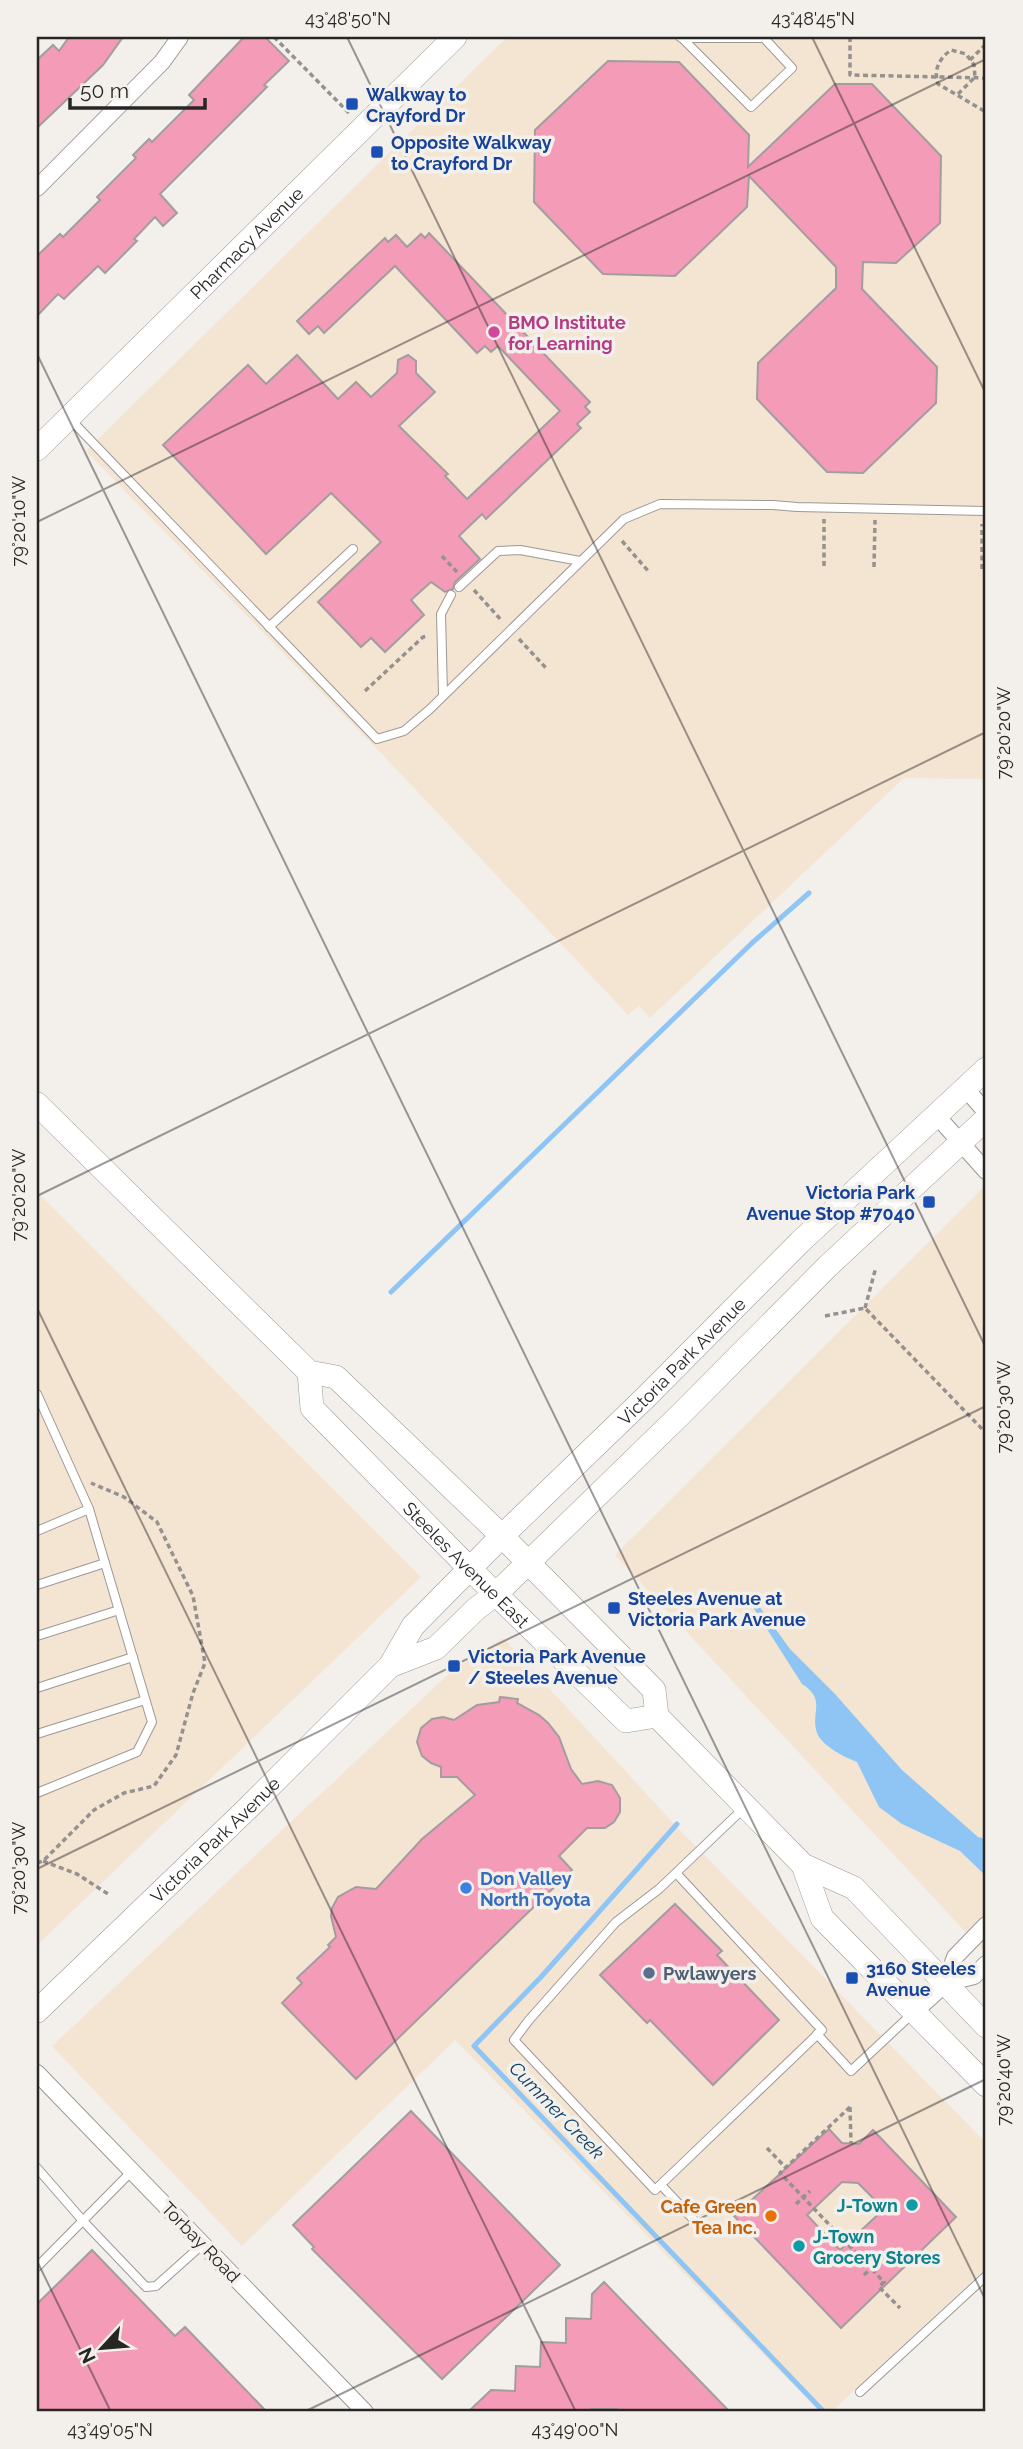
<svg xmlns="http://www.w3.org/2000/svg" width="1023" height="2449" font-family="Raleway,sans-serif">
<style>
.commercial{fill:#f4e4d2}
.water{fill:#8ec5f4}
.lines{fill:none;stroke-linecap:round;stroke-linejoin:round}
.stream{stroke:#8ec5f4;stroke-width:5}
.building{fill:#f39bb7;stroke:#a39d9f;stroke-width:2;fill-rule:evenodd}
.lane-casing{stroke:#9c9995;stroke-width:10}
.street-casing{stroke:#9c9995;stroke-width:18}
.secondary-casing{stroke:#9c9995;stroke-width:24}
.path{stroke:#94918f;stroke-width:3.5;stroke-dasharray:5 3.5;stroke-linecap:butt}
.lane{stroke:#fff;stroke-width:8}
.street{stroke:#fff;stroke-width:16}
.secondary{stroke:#fff;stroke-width:23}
.ticks{fill:none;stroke:#282625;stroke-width:2;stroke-opacity:0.45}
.transit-dot{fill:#1a4fb4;stroke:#f3f0ec;stroke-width:2.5}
.hotel-dot{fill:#d1479c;stroke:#f3f0ec;stroke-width:2.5}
.shop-dot{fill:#3f7fe0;stroke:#f3f0ec;stroke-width:2.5}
.service-dot{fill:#5c6f8a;stroke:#f3f0ec;stroke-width:2.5}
.culture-dot{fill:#0f9aa8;stroke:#f3f0ec;stroke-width:2.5}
.food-dot{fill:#e8710a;stroke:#f3f0ec;stroke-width:2.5}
.labels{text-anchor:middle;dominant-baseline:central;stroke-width:7;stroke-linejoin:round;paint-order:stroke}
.transit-label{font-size:18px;font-weight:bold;fill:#164399;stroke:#f3f0ec;text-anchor:start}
.street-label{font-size:18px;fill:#282625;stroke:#f3f0ec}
.hotel-label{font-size:18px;font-weight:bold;fill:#b23c85;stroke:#f3f0ec;text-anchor:start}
.shop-label{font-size:18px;font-weight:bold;fill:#366cbe;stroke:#f3f0ec;text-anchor:start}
.service-label{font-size:18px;font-weight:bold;fill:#4e5e75;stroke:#f3f0ec;text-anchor:start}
.culture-label{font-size:18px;font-weight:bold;fill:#0d838f;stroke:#f3f0ec;text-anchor:end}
.food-label{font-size:18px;font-weight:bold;fill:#c56008;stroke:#f3f0ec;text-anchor:end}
.water-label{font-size:19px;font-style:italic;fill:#0e4268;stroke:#f3f0ec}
.neatline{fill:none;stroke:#282625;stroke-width:2.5}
.ticks-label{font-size:18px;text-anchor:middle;fill:#282625}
</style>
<rect width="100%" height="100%" fill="#f3f0ec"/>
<g class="commercial">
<path d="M507 37H986V779L904 778 650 1018 639 1006 628 1015 401 774 86 451Z"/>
<path d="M986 1185V1954L615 1555Z"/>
<path d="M37 1192 421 1577 37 1945Z"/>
<path d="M503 1638 676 1826 986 2143V2268L831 2412H820L455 2040 242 2246 52 2046 453 1670Z"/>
</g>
<path class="water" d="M756 1602 790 1649 835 1694 902 1770 978 1837 986 1839V1876L960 1851 902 1824 879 1807 857 1762C844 1757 822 1746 817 1733 810 1712 827 1700 802 1684L751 1604Z"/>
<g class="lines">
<g class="stream">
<path d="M391 1292 752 943 809 893"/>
<path d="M677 1824 541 1977 474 2046 824 2412"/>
</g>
</g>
<g class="building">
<path d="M69 37H123L103 65 37 128V60L53 45 59 51Z"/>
<path d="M244 37H265L289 61 264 85 267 87 160 194 177 213 163 226 155 217 134 239 137 241 105 273 98 266 64 299 58 294 37 316V256L60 234 63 237 100 200 97 197 136 158 133 155 149 139 152 142 194 100 189 95Z"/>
<path d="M608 61 679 62 749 135 748 167 835 84H872L941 156 940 223 896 263 863 262 862 289 937 367 936 403 863 473 827 472 757 399 758 363 836 288V267L749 176 747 207 675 276 603 274 534 202 535 130Z"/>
<path d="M429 233 590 402 585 407 590 412 577 424 581 428 486 519 482 514 459 536 480 559 455 582 453 589 445 592 431 582 411 600 424 615 385 652 371 638 361 647 318 602 381 542 331 493 266 554 163 445 248 365 266 384 297 355 338 399 356 382 371 397 397 373 398 360 408 355 416 361V373L435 392 399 426 448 474 445 476 467 499 560 411 498 346 491 352 485 346 477 353 395 266 324 333 318 326 309 334 297 321 385 238 388 242 396 235 407 247 421 234 425 238Z"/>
<path d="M500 1697 518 1699 517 1703 539 1715 548 1723 559 1737 571 1769 582 1784 598 1781 612 1785 620 1798V1812L614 1822 605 1828H587L559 1856 572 1870 356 2079 282 2003 302 1983 297 1978 330 1947 328 1945 336 1937 331 1916 332 1908 338 1897 356 1887 376 1889 422 1839 475 1795 457 1777H441V1767L431 1763 422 1756 417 1742 421 1728 432 1719 443 1717 454 1720 477 1705 499 1702Z"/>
<path d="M675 1904 722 1951 717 1955 779 2020 713 2085 650 2020 647 2023 600 1975Z"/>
<path d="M411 2111 560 2265 442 2379 312 2249 314 2247 293 2225Z"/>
<path d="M829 2129 842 2143 859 2144 873 2130 956 2217 841 2328 734 2216ZM842 2182 858 2183 884 2209 840 2250 807 2215Z"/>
<path d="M92 2250 175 2336 185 2327 267 2412H37V2304Z"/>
<path d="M604 2282 730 2412H619L617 2409H591V2412H468L491 2390 515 2391 516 2366 540 2367 541 2342 566 2343V2318L591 2319 592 2294Z"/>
</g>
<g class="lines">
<g class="lane-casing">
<g id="lane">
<path d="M680 37 682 38 751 107 792 68 764 38H682"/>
<path d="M71 420 377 739 404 731 430 709 624 519 660 504 773 505 797 507 986 511"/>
<path d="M459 587 498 551 520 550 580 561"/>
<path d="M269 627 353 549"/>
<path d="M443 694 441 614 451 595"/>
<path d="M37 1394 89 1509 152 1722 137 1752 37 1793"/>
<path d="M37 1531 89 1509"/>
<path d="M37 1585 105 1563"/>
<path d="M37 1636 119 1610"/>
<path d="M37 1688 133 1657"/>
<path d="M37 1734 145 1700"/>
<path d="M676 1873 822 2030 655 2190 514 2040 529 2020 616 1922 659 1889 744 1808"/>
<path d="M817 2034 851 2071 912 2014"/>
<path d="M37 2168 84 2222 146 2287 156 2286 203 2244"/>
<path d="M661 2185 693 2219"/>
<path d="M37 2267 132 2171"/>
<path d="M860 2392 986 2276"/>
</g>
</g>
<g class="street-casing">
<g id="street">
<path d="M37 188 162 62 180 37"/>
<path d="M965 1088 986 1112"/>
<path d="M937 1116 986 1171"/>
<path d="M946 1983 974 1976 986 1964"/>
<path d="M914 2012 946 1983 955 1957 986 1925"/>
<path d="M37 2073 365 2412"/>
</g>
</g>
<g class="secondary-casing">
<g id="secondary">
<path id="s1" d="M37 449 455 37"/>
<path d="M37 1104 309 1372 336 1377 502 1536 654 1690 657 1716 803 1865 854 1888 986 2026"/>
<path id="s2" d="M309 1372 312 1408 470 1569 626 1721 657 1716"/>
<path d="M390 1666 436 1648 476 1609 497 1593 679 1416 828 1266 986 1119"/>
<path d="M803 1865 822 1918 986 2085"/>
<path id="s3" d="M37 2011 248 1808 390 1666 413 1626 502 1536 646 1397 800 1242 986 1069"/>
</g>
</g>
<g class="path">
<path d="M274 37 349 113"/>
<path d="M850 37V75L986 78"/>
<path d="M970 60 986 44"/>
<path d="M958 94 975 77 974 65 966 54 951 50C940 58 933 69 938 84L986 112"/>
<path d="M622 541 649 572"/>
<path d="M442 556 457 572"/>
<path d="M824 566V519"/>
<path d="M874 567 875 520"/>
<path d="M982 569V524"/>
<path d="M474 590 502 621"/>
<path d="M519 639 546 668"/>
<path d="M365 691 423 637 428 636"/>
<path d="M865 1308 876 1267"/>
<path d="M825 1316 865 1308 986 1433"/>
<path d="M43 1861 77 1874 108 1894"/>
<path d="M37 1863 43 1861 94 1810 124 1793 154 1786 176 1755 193 1693 205 1663 193 1596 157 1522 124 1497 91 1483"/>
<path d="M850 2107 780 2173 884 2282 879 2287 900 2308"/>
<path d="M850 2107 851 2143"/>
<path d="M767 2148 786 2168"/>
<path d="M796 2204 810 2191"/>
<path d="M864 2275 879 2261"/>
</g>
<use href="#lane" class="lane"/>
<use href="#street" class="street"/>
<use href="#secondary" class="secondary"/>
</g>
<path class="ticks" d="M347 37 986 1348M812 37 986 394M37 354 986 2301M37 522 986 59M37 1196 986 732M37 1308 576 2412M37 1869 986 1406M37 2261 111 2412M304 2412 986 2079"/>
<g class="transit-dot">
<rect x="345" y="97" width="14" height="14" rx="3.5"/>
<rect x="370" y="145" width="14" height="14" rx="3.5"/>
<rect x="922" y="1195" width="14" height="14" rx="3.5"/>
<rect x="607" y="1601" width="14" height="14" rx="3.5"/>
<rect x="447" y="1659" width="14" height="14" rx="3.5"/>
<rect x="845" y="1971" width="14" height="14" rx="3.5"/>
</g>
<circle class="hotel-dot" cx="494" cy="332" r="7"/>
<circle class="shop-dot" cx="466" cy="1888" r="7"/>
<circle class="service-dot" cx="649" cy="1973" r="7"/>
<g class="culture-dot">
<circle cx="912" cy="2205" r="7"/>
<circle cx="799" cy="2246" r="7"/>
</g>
<circle class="food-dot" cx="771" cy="2216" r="7"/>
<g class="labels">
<g class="transit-label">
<text x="366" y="94">Walkway to<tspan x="366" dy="21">Crayford Dr</tspan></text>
<text x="391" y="142">Opposite Walkway<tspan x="391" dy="21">to Crayford Dr</tspan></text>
<text x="915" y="1192" text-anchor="end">Victoria Park<tspan x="915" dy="21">Avenue Stop #7040</tspan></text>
<text x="628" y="1598">Steeles Avenue at<tspan x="628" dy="21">Victoria Park Avenue</tspan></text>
<text x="468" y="1656">Victoria Park Avenue<tspan x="468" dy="21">/ Steeles Avenue</tspan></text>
<text x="866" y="1968">3160 Steeles<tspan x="866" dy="21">Avenue</tspan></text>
</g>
<g class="street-label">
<text stroke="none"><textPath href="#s1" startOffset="294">Pharmacy Avenue</textPath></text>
<text stroke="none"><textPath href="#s3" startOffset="917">Victoria Park Avenue</textPath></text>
<text stroke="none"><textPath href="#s2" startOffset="256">Steeles Avenue East</textPath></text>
<text stroke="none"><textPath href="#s3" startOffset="247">Victoria Park Avenue</textPath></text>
<text transform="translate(201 2242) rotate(46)">Torbay Road</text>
</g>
<g class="hotel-label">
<text x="508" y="322">BMO Institute<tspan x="508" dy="21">for Learning</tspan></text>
</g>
<g class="shop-label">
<text x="480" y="1878">Don Valley<tspan x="480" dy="21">North Toyota</tspan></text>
</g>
<g class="service-label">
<text x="663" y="1973">Pwlawyers</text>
</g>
<g class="culture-label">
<text x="898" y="2205">J-Town</text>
<text x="813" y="2236" text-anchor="start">J-Town<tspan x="813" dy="21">Grocery Stores</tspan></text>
</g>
<g class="food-label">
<text x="757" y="2206">Cafe Green<tspan x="757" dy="21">Tea Inc.</tspan></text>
</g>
<g class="water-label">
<text transform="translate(557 2110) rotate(46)">Cummer Creek</text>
</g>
</g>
<rect width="1023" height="2449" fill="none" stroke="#f3f0ec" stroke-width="77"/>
<g transform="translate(102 2348) rotate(244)" stroke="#f3f0ec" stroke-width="5" paint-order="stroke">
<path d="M0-5L12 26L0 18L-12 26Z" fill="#282625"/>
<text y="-10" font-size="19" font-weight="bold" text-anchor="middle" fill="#282625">N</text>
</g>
<path d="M70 98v10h135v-10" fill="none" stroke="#282625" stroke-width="3.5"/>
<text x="80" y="98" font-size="21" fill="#282625" stroke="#f3f0ec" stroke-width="5" paint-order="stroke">50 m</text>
<rect x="38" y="38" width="946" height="2372" class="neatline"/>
<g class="ticks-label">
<text x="348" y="25">43°48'50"N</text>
<text x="813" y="25">43°48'45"N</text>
<text transform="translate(19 521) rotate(-90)" y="6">79°20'10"W</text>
<text transform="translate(1004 733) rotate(-90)" y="6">79°20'20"W</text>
<text transform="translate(19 1195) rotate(-90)" y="6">79°20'20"W</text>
<text transform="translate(1004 1407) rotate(-90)" y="6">79°20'30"W</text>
<text transform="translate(19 1868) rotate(-90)" y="6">79°20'30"W</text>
<text transform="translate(1004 2080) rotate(-90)" y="6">79°20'40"W</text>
<text x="110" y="2436">43°49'05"N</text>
<text x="575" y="2436">43°49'00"N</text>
</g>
</svg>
